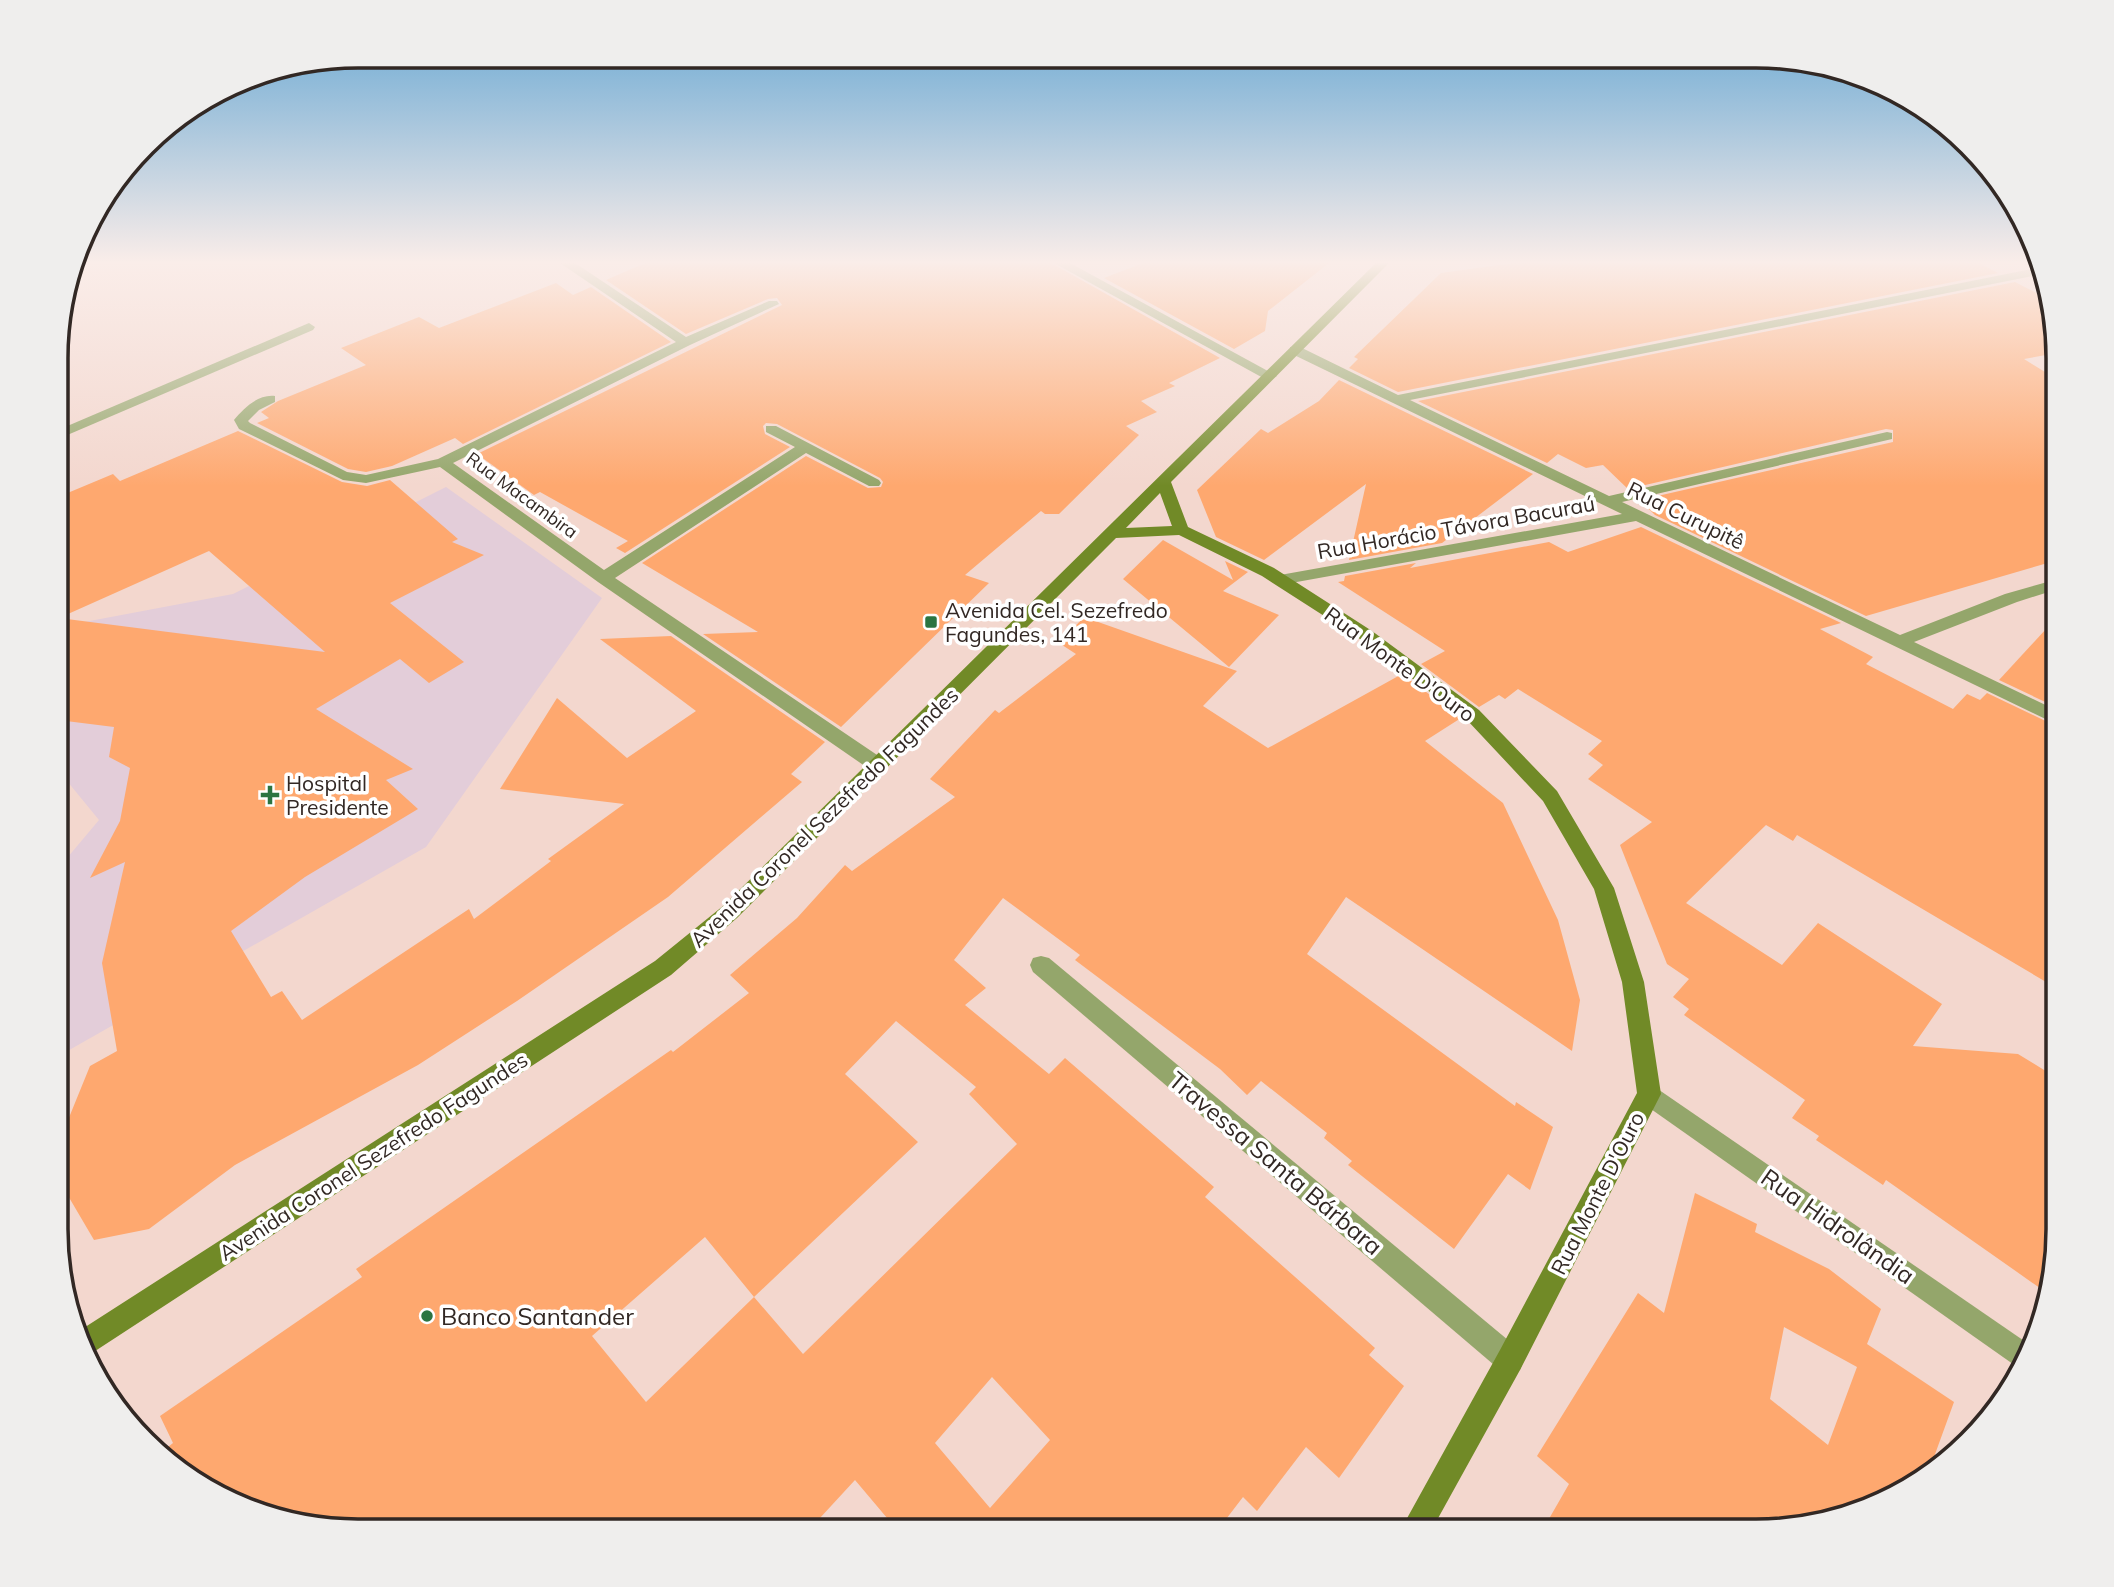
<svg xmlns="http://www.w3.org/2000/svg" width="2114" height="1587" font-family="Mulish,sans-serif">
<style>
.medical{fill:#e3cdd9}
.building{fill:#fea86f;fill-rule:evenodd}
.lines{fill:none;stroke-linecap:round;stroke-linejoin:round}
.service{fill:#94a66b;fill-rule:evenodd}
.minor{fill:#94a66b;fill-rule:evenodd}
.secondary{fill:#718a27;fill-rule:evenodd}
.poi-dot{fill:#2b7441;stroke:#fff;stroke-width:2.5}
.labels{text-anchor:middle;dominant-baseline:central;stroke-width:7;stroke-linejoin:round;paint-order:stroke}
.far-street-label{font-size:18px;fill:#322824;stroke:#fff}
.street-label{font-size:21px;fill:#322824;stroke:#fff}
.poi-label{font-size:21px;fill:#322824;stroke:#fff;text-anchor:start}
.near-street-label{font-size:24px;fill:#322824;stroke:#fff}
.near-poi-label{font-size:24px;fill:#322824;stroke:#fff;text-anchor:start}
.rim{fill:none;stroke:#322824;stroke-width:3.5}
</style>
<rect width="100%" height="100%" fill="#f3d7ce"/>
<path class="medical" d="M446 487 602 598 426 847 57 1057V911L62 864 99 820 58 770V631L79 623 233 594Z"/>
<g class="building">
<path d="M645 263H1051L1220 358 1169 383 1175 386 1141 401 1157 412 1126 426 1139 435 1059 514H1045L1041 511 965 575 989 583 841 727 703 634 758 632 642 563 806 456 868 488 881 487 883 482 880 478 777 424 766 423 763 426 765 434 790 447 625 553 616 548 628 541 540 492 534 495 477 454 782 305 777 298 768 299 686 334 606 280Z"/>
<path d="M1143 263H1329L1268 311 1265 331 1234 349 1104 278Z"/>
<path d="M1513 263H1979L1998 273 1398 392 1349 368 1358 359 1354 357 1441 273Z"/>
<path d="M2015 282 2044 297 2057 353 2024 359 2058 380V560L1866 616 1655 515 1640 500 1893 442V430L1886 429 1628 489 1603 465 1586 468 1558 454 1547 463 1418 401Z"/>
<path d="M556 283 573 295 591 287 671 342 463 444 455 438 392 466 366 472 348 469 257 423 269 418 261 412 278 401 366 365 341 348 419 317 439 328Z"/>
<path d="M1339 380 1533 474 1442 543 1349 560 1366 484 1264 560 1216 537 1197 490 1261 429 1268 433 1319 401Z"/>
<path d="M238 431 342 482 367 486 390 480 458 539 452 542 484 555 390 603 464 662 429 683 400 659 316 709 413 769 386 780 418 809 305 877 231 931 271 997 282 991 302 1020 469 909 474 919 551 861 548 859 624 804 500 789 557 698 627 758 696 711 600 639 671 636 825 742 791 774 802 782 668 897 517 1001 418 1065 235 1165 149 1229 94 1240 57 1177V1147L90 1066 117 1051 102 963 125 862 90 878 120 821 130 768 109 757 114 727 58 720V497L113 474 120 481ZM209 551 325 652 59 618Z"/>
<path d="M1641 527 1841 623 1820 629 1873 657 1866 664 1953 709 1967 694 1980 700 1987 693 2058 727V989L1797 835 1793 841 1766 825 1686 903 1782 965 1818 923 1942 1004 1913 1046 2018 1054 2057 1078V1249L2047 1293 1886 1180 1883 1185 1816 1140 1819 1136 1792 1118 1805 1100 1684 1015 1689 1009 1673 997 1689 979 1667 964 1620 845 1652 822 1588 779 1603 765 1588 754 1602 741 1518 689 1505 699 1499 695 1479 707 1421 664 1445 651 1338 582 1344 581 1345 576 1416 563 1410 568 1549 542 1568 552Z"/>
<path d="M1163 540 1233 580 1225 561 1248 572 1223 591 1279 615 1229 667 1123 579Z"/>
<path d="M2058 616V708L1999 680Z"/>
<path d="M1084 617 1237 671 1203 706 1268 748 1402 674 1461 718 1425 741 1503 803 1558 920 1580 1000 1572 1051 1346 897 1307 954 1515 1106 1516 1102 1553 1127 1530 1190 1508 1174 1454 1249 1348 1165 1352 1161 1324 1138 1327 1133 1261 1081 1247 1095 1220 1069 1075 960 1080 955 1003 898 954 960 986 988 965 1005 1049 1074 1065 1058 1214 1187 1205 1197 1375 1348 1369 1355 1404 1386 1339 1478 1306 1447 1257 1511 1243 1497 1217 1531H898L855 1480 808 1531 339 1530 243 1508 177 1467 168 1447 173 1443 160 1416 362 1277 356 1269 671 1050 673 1052 749 993 730 975 797 918 845 865 852 871 955 797 930 779 995 710 999 713 1076 654 1059 643ZM896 1021 976 1087 969 1094 1017 1144 803 1354 754 1297 918 1142 845 1074ZM705 1237 754 1297 646 1402 592 1336ZM992 1377 1050 1440 990 1508 935 1443Z"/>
<path d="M1695 1193 1757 1224 1755 1232 1829 1269 1881 1309 1867 1344 1954 1402 1930 1468 1889 1500 1756 1531H1542L1569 1484 1537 1456 1638 1293 1664 1313ZM1784 1327 1857 1367 1828 1445 1770 1399Z"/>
</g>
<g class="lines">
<path class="service" d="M309 323 315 327 313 330 58 439V430Z"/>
<g class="minor">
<path d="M560 263H575L686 337 769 301H777L779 304 690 345 453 463 604 570 795 447 766 432V426H776L879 480 881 483 879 486H869L806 453 615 578 886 761 888 766 886 771H872L598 582 440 467 366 483 343 480 239 429 234 420C244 408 258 394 275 396V402L259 410 248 421 250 423 347 472 366 475 438 459 676 342Z"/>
<path d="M1054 263H1070L1277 376 1270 380 1265 379Z"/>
<path d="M2037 268 2038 275 1410 400 1609 496 1887 432 1892 433V439L1622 502 1900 635 2005 594 2058 579V589L2017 602 1914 642 2058 711V725L1636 521 1280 585 1272 580 1280 575 1622 514 1290 353V347H1300L1398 395Z"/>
<path d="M1041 956 1049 958 1520 1350 1524 1360 1520 1370 1510 1374 1500 1370 1033 972 1030 965 1033 958Z"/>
<path d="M1649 1083 2033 1347 2020 1369 1641 1102 1637 1094 1641 1086Z"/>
</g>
<path class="secondary" d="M1376 263H1389L1171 482 1188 527 1274 568 1372 631 1479 710 1557 791 1614 888 1644 982 1661 1094 1520 1370 1431 1531H1400L1500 1350 1637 1093 1622 982 1594 889 1543 801 1467 720 1360 639 1262 576 1179 535 1116 538 737 918 671 975 86 1357 79 1331 655 961 723 906ZM1160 493 1172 526 1126 528Z"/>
</g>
<linearGradient id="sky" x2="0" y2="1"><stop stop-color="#60a4d2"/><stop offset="0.54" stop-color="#faede9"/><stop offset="1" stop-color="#faede9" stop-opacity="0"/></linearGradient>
<rect width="2114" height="486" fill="url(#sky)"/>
<g class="poi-dot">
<rect x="924" y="615" width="14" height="14" rx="3.5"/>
<path d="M266.5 784.5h7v7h7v7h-7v7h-7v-7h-7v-7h7z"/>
<circle cx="427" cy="1316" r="7"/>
</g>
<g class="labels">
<g class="far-street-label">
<text transform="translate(522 495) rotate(36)">Rua Macambira</text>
</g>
<g class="street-label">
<text transform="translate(1686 515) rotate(26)">Rua Curupitê</text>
<text transform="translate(1456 527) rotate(-10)">Rua Horácio Távora Bacuraú</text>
<text transform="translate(1400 664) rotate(36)">Rua Monte D'Ouro</text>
<text transform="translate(824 817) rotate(-44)">Avenida Coronel Sezefredo Fagundes</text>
<text transform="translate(373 1156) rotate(-33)">Avenida Coronel Sezefredo Fagundes</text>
<text transform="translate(1597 1193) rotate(-63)">Rua Monte D'Ouro</text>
</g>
<g class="poi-label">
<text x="945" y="610">Avenida Cel. Sezefredo<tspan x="945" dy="24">Fagundes, 141</tspan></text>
<text x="286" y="783">Hospital<tspan x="286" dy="24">Presidente</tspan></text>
</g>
<g class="near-street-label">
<text transform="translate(1276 1163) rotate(40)">Travessa Santa Bárbara</text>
<text transform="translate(1838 1226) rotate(35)">Rua Hidrolândia</text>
</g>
<g class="near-poi-label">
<text x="441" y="1316">Banco Santander</text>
</g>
</g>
<path d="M0 0H2114V1587H0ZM358 68H1756A290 290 0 0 1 2046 358V1229A290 290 0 0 1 1756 1519H358A290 290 0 0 1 68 1229V358A290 290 0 0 1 358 68Z" fill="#efeeed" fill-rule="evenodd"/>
<path class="rim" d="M358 68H1756A290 290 0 0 1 2046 358V1229A290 290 0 0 1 1756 1519H358A290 290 0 0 1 68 1229V358A290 290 0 0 1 358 68Z"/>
</svg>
